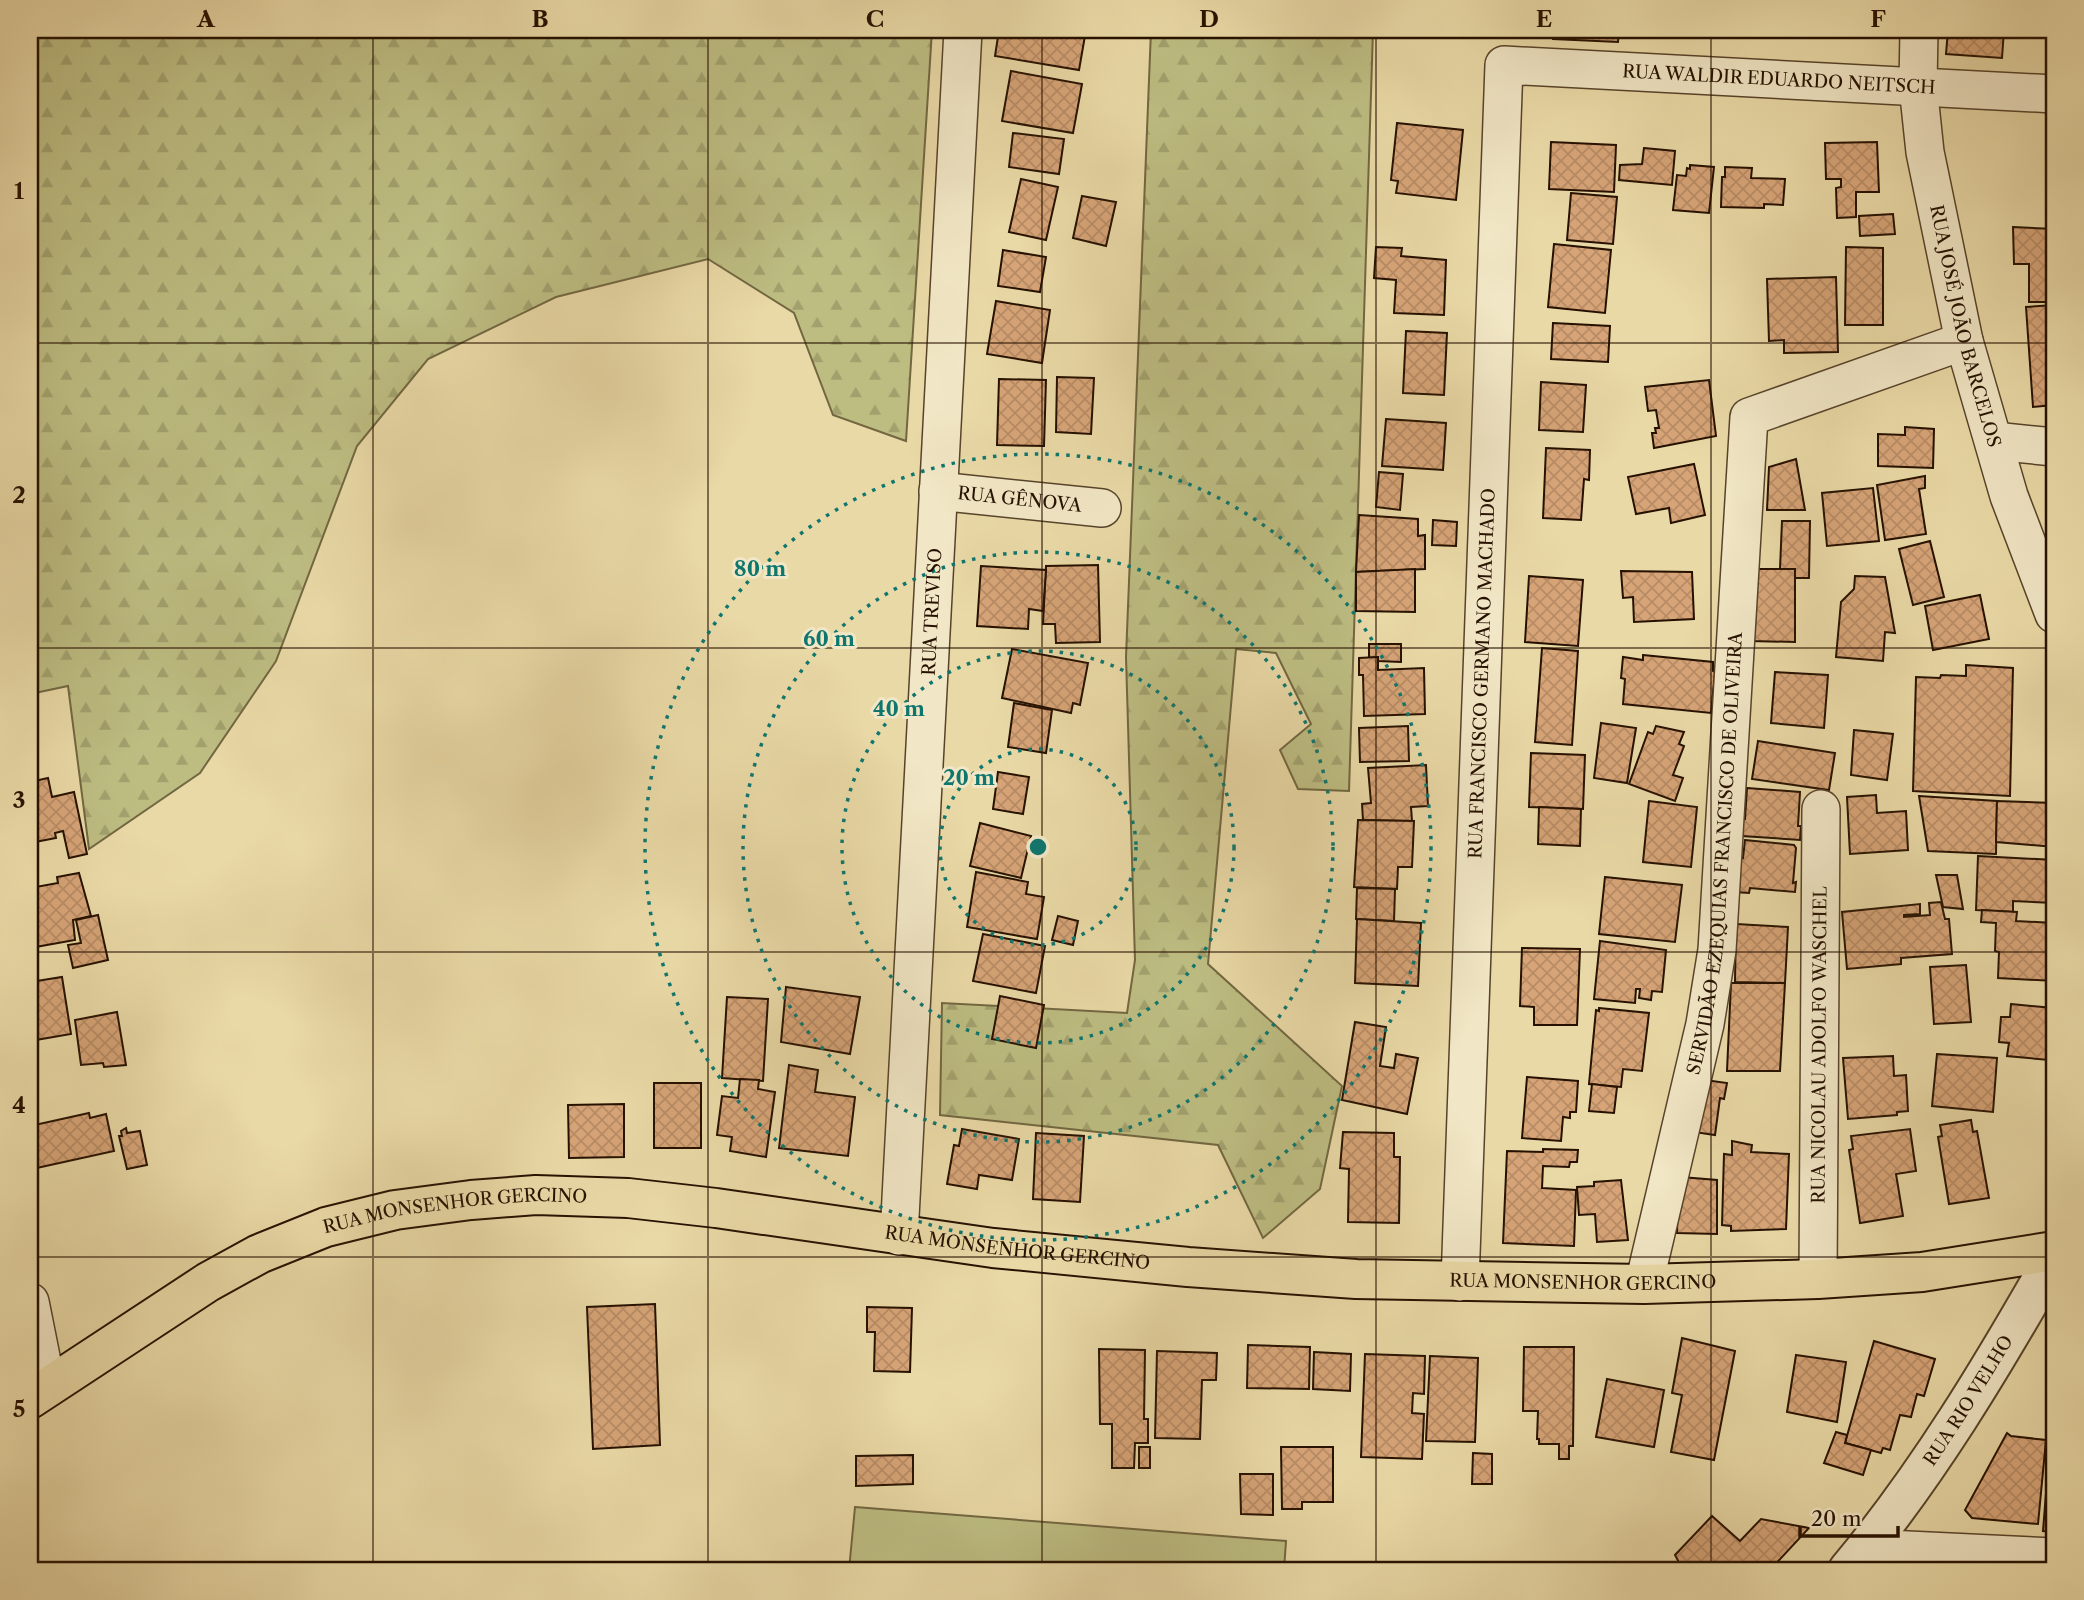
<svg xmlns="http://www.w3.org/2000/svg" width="2084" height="1600" font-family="'Libre Caslon Text',serif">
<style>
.forest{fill:url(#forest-firs);stroke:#726741;stroke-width:2}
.park{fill:#bdbd82;stroke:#726741;stroke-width:2}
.building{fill:url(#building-cross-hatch);stroke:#261100;stroke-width:2}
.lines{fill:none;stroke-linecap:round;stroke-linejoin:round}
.minor-casing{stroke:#57432a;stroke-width:40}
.tertiary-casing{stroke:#57432a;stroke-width:42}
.primary-casing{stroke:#261100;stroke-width:42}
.minor{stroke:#f1e6c5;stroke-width:37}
.tertiary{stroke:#f1e6c5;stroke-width:38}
.primary{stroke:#e9d9a6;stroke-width:38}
.grid{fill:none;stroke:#261100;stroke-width:2;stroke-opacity:0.55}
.ring{fill:none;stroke:#0f766e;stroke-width:3.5;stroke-dasharray:3.5 7}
.labels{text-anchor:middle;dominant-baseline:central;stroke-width:6;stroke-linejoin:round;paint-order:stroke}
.street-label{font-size:18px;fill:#261100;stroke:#f1e6c5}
.centre{fill:#0f766e;stroke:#f1e6c5;stroke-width:3.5}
.ring-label{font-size:21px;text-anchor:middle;font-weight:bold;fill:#0f766e;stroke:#f1e6c5;stroke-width:6;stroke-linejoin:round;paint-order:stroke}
.neatline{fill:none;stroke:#261100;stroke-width:2.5}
.grid-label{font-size:23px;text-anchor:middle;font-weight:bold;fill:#261100}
</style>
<defs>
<pattern id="forest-firs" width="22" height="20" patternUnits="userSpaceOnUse" patternTransform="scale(1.75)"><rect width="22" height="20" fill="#bdbd82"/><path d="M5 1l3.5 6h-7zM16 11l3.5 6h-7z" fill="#a2a16e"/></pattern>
<pattern id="building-cross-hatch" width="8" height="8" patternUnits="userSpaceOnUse" patternTransform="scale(1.75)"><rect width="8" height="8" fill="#d6a477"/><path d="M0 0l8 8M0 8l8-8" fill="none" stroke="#b88c65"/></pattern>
</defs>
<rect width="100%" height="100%" fill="#e9d9a6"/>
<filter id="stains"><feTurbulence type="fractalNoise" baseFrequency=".00286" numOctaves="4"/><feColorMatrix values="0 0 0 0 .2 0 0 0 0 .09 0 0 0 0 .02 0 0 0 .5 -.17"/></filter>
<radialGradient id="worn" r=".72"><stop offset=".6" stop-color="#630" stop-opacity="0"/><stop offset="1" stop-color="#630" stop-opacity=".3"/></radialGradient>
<g class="forest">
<path d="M30 30H932L906 441 833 415 794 313 708 259 556 297 428 359 357 446 276 661 200 773 89 849 68 686 30 694Z"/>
<path d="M1151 30H1373L1349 791 1298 789 1280 750 1311 724 1276 653 1236 649 1208 964 1342 1086 1320 1189 1263 1238 1218 1145 940 1115 942 1003 1127 1013 1135 960 1126 657Z"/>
</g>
<path class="park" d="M855 1507 1286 1541 1284 1570H849Z"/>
<g class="building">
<path d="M999 30H1086L1079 70 995 56Z"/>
<path d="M1553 30H1619L1618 42 1553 39Z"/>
<path d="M1948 30H2004L2002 58 1946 54Z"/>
<path d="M1011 71 1082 84 1073 133 1002 121Z"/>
<path d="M1397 123 1463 130 1456 200 1396 193 1398 181 1391 180Z"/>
<path d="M1013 133 1064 139 1059 174 1009 167Z"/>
<path d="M1551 142 1616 145 1614 192 1549 189Z"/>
<path d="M1877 142 1879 192H1856V217L1837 218 1836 188 1841 187V179H1826L1825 143Z"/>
<path d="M1644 148 1675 151 1672 185 1619 180 1620 165 1642 164Z"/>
<path d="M1690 165 1714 167 1709 213 1673 210 1677 175 1686 176 1687 168 1690 169Z"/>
<path d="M1725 167 1752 168 1751 178 1785 179 1783 205 1764 204V208L1721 207 1722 177H1725Z"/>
<path d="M1021 179 1058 187 1046 240 1009 232Z"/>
<path d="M1571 193 1617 197 1613 244 1567 240Z"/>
<path d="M1082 196 1116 202 1106 246 1073 238Z"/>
<path d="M1893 214 1895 234 1860 236 1859 216Z"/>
<path d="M2013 227 2054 229V302H2029V264H2014Z"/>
<path d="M1554 244 1611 250 1605 313 1548 307Z"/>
<path d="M1376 247 1402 248 1401 256 1446 260 1444 315 1394 313 1396 280 1374 278Z"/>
<path d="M1846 247 1883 248V325H1845Z"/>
<path d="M1003 250 1046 257 1040 292 998 286Z"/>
<path d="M1836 277 1838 352 1784 353V340L1769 341 1767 279Z"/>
<path d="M996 301 1050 310 1042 363 987 354Z"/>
<path d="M2054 305V405L2033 407 2026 307Z"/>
<path d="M1553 323 1610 326 1608 362 1551 359Z"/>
<path d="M1406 331 1447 333 1444 395 1403 393Z"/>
<path d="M1057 377 1094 378 1091 434 1056 432Z"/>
<path d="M999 379 1046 380 1044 446 997 445Z"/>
<path d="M1709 380 1716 436 1654 448 1652 433H1656L1655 428H1659L1656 410 1648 411 1645 387Z"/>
<path d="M1541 382 1586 385 1583 432 1539 430Z"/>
<path d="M1386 419 1446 423 1443 470 1382 466Z"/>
<path d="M1905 427 1934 429 1933 468 1878 466V434L1905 435Z"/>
<path d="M1546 448 1590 450 1589 480 1584 479 1581 520 1543 518Z"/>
<path d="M1796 459 1805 510H1767L1769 467Z"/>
<path d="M1694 464 1705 515 1671 523 1669 508 1636 514 1628 477Z"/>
<path d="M1379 472 1403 474 1400 510 1376 507Z"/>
<path d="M1925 476V488L1919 489 1926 534 1885 540 1877 485Z"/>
<path d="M1873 488 1879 541 1827 546 1822 493Z"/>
<path d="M1359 515 1418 519V536L1425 535V569L1356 572Z"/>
<path d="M1433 520 1457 522 1456 546 1432 545Z"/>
<path d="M1782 521H1810L1809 578H1795V569H1780Z"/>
<path d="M1930 541 1944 597 1913 605 1899 549Z"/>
<path d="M1098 565 1100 642 1056 643 1055 624H1043L1046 566Z"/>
<path d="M981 566 1046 570 1043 611 1029 609 1028 629 977 626Z"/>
<path d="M1415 569V612L1356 611V572Z"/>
<path d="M1750 569H1795V642L1750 641Z"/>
<path d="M1621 571 1692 572 1694 619 1634 622 1633 597 1623 598Z"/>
<path d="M1529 576 1583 580 1578 646 1525 642Z"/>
<path d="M1855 576 1885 577 1895 633 1885 632 1883 661 1836 657 1841 602 1854 589Z"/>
<path d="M1980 595 1989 639 1933 650 1925 606Z"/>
<path d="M1369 644H1401V662L1378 661V657L1369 658Z"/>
<path d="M1542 648 1578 651 1572 745 1535 742Z"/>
<path d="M1012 649 1088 663 1080 705 1073 703 1071 713 1002 698Z"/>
<path d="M1643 655 1713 662V671L1715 672 1711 713 1623 704 1625 679 1621 678 1623 657 1643 660Z"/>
<path d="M1378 657V670L1424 668 1425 714 1364 716 1363 675H1359V658Z"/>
<path d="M1966 665 2013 668 2010 796 1913 791 1916 677 1940 678 1941 675 1966 676Z"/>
<path d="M1775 672 1828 675 1824 728 1771 723Z"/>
<path d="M1014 703 1052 710 1046 753 1008 747Z"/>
<path d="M1601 723 1636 728 1627 783 1594 778Z"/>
<path d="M1408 726 1409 761 1360 762 1359 728Z"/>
<path d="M1656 726 1684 732 1679 744 1684 746 1673 775 1683 778 1675 801 1629 784 1648 732 1653 734Z"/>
<path d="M1854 730 1893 734 1887 780 1851 775Z"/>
<path d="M1758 741 1835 753 1829 790 1752 779Z"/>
<path d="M1531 753 1585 755 1583 809 1529 807Z"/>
<path d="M1426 765 1428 806 1411 807 1412 821 1363 820 1362 804 1371 803 1368 768Z"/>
<path d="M998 772 1029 777 1023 814 993 809Z"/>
<path d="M48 778 52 797 74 792 87 854 69 858 63 831 55 833 56 838 30 843V782Z"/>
<path d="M1747 788 1800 792 1798 826H1801L1800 840 1742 836 1739 819H1745Z"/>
<path d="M1876 795 1877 813 1906 811 1908 850 1850 854 1847 797Z"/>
<path d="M1919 796 1997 801 1996 854 1928 851Z"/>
<path d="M1649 801 1697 807 1691 867 1643 862Z"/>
<path d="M1997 801 2054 803V847L1996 842Z"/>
<path d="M1539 807 1581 809 1580 846 1538 844Z"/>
<path d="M1358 820 1414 821 1412 867H1398L1397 889 1354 887Z"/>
<path d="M980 823 1031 836 1021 878 970 866Z"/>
<path d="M1745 840 1794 845 1796 848 1793 883 1796 882 1795 892 1750 888 1749 893 1734 892 1736 857 1743 858Z"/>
<path d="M1978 856 2054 860V903L2013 901V912L1976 910Z"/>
<path d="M976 872 1028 882 1026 894 1044 897 1037 939 967 927Z"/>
<path d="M79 873 91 916 73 920 75 940 30 948V888L58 883 57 877Z"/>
<path d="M1936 875H1957L1963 909 1943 907Z"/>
<path d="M1605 877 1682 885 1675 942 1599 934Z"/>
<path d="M1357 888 1395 889 1394 921 1356 919Z"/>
<path d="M1941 902 1945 919H1949L1952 954 1901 958V964L1847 969 1842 912 1920 904V914L1904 915V917L1930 915 1929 903Z"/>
<path d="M1982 910 2017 912 2016 921 2054 923V981L1998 978 1999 952 1995 951 1996 923 1981 922Z"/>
<path d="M98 915 108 960 73 968 68 945 81 943 76 920Z"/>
<path d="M1058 916 1078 921 1073 945 1052 940Z"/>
<path d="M1357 919 1421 923 1418 986 1355 983Z"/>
<path d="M1736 924 1788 927 1785 983 1735 982Z"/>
<path d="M983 934 1045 946 1036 993 973 981Z"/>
<path d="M1600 941 1666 950 1662 992 1652 991 1651 1000 1639 998 1640 989H1636L1635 1003 1594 999Z"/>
<path d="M1522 948 1580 949 1577 1025H1534V1007L1520 1006Z"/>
<path d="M1966 965 1971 1022 1934 1024 1930 967Z"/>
<path d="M62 977 71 1034 30 1041V982Z"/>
<path d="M1731 983H1785L1780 1071H1727Z"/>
<path d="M786 987 860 997 850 1054 781 1042Z"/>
<path d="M1000 996 1044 1005 1036 1048 992 1039Z"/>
<path d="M727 997 768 999 763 1081 722 1078Z"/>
<path d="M2011 1004 2053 1008 2049 1060 2007 1056 2009 1043 1999 1042 2001 1017H2010Z"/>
<path d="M1599 1008 1649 1013 1642 1071 1623 1069 1621 1087 1589 1084 1596 1010 1599 1011Z"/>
<path d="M117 1012 126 1065 104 1067 103 1063 81 1065 75 1020Z"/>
<path d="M1355 1022 1386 1027 1380 1066 1394 1068 1396 1054 1418 1058 1407 1114 1342 1100Z"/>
<path d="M1937 1054 1997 1058 1993 1112 1932 1106Z"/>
<path d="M1893 1056 1894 1076 1906 1075 1908 1111 1897 1112V1115L1848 1119 1843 1058Z"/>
<path d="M789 1065 818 1070 815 1092 855 1097 848 1156 779 1148Z"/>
<path d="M1527 1077 1578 1081 1576 1112H1570V1118L1563 1117 1561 1141 1522 1138Z"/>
<path d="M740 1079 759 1080 758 1089 775 1092 766 1157 730 1151 732 1137 717 1135 722 1096 738 1098Z"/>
<path d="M1698 1079 1727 1083 1724 1099 1720 1098 1715 1135 1694 1132Z"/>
<rect x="654" y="1083" width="47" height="65"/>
<path d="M1592 1084 1617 1087 1614 1113 1589 1111Z"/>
<path d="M624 1104V1157L569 1158 568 1105Z"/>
<path d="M89 1113 90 1118 106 1114 114 1151 32 1169 30 1158V1126Z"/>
<path d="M1971 1120 1973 1132 1977 1131 1989 1198 1949 1204 1938 1137 1942 1136 1940 1125Z"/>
<path d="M126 1128 127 1133 140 1131 147 1165 127 1169 119 1136H122L121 1131Z"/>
<path d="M962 1129 1019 1139 1012 1180 979 1175 977 1189 947 1184 954 1145 959 1146Z"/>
<path d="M1910 1129 1916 1171 1896 1174 1903 1216 1860 1223 1849 1150 1853 1149 1851 1136Z"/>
<path d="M1343 1132 1394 1133V1157H1400L1399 1223 1348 1222 1349 1169 1340 1168Z"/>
<path d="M1036 1133 1084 1136 1080 1202 1033 1199Z"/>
<path d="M1732 1141 1752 1145 1751 1152 1789 1154 1786 1229 1731 1231V1226L1722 1225 1724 1154 1732 1155Z"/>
<path d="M1543 1149 1578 1150 1577 1162H1570L1569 1167 1543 1166 1542 1188 1576 1190 1574 1246 1503 1243 1507 1151 1543 1152Z"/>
<path d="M1681 1177 1717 1180V1234L1677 1233 1678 1187Z"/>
<path d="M1621 1180 1628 1240 1597 1242 1595 1214 1579 1215 1577 1187 1594 1186V1182Z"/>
<path d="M655 1304 660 1445 593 1449 587 1307Z"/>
<path d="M867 1307 912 1308 910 1372 874 1371 875 1332H867Z"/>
<path d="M1682 1338 1735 1351 1714 1460 1671 1452 1682 1395 1672 1393Z"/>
<path d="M1874 1341 1935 1359 1924 1396 1917 1394 1911 1417 1900 1415 1890 1450 1883 1448 1881 1453 1845 1443Z"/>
<path d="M1248 1345 1310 1347 1309 1389 1247 1388Z"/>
<path d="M1524 1347H1574L1573 1446H1569V1459H1559V1444H1539V1439H1537L1538 1411H1523Z"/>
<path d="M1099 1349 1145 1350 1144 1419H1148V1443H1135L1134 1468H1112V1424H1100Z"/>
<path d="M1157 1351 1217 1353 1216 1380H1202L1200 1439 1155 1438Z"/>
<path d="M1314 1352 1351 1354 1350 1391 1313 1389Z"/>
<path d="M1365 1354 1425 1356 1424 1394 1413 1393 1412 1413 1424 1414 1422 1459 1361 1457Z"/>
<path d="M1796 1355 1846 1362 1837 1422 1787 1412Z"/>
<path d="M1430 1356 1478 1358 1475 1442 1426 1441Z"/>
<path d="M1607 1379 1664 1390 1654 1447 1596 1437Z"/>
<path d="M2054 1410V1427L2047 1422Z"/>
<path d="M1836 1432 1847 1435 1845 1443 1871 1450 1863 1475 1824 1463Z"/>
<path d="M2007 1433 2011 1436 2046 1440 2038 1524 1972 1518 1965 1510Z"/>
<rect x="1139" y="1447" width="11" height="21"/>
<path d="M1281 1447H1333V1502H1302V1509H1282Z"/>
<path d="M1473 1453 1492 1454V1484H1472Z"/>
<path d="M913 1455V1484L856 1486V1456Z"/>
<path d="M2048 1468H2054V1532L2043 1531Z"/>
<path d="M1240 1474H1273V1515L1241 1514Z"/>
<path d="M1712 1516 1740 1541 1761 1519 1809 1528 1770 1570H1683L1675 1555Z"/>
</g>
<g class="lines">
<g class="minor-casing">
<g id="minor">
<path id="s1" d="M1919 30 1918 86 1925 152 1964 341 2009 496 2054 614"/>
<path d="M1994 441 2054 447"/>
<path id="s2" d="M938 491 1102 508"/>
<path id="s3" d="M899 1236 963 30"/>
<path id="s4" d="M1818 1279 1821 809"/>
<path id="s5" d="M1460 1282 1504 65 2054 94"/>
<path id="s6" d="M1644 1284 1705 1024 1717 950 1749 417 1964 341"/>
<path d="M30 1302 47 1387"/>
<path d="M1870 1570 1866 1548 2054 1557"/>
</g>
</g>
<g class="tertiary-casing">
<g id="tertiary">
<path id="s7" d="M1848 1570C1928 1474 1992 1367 2054 1258"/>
</g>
</g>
<g class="primary-casing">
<g id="primary">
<path id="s8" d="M30 1399 208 1282 259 1254 326 1227 395 1210 471 1200 536 1195 628 1198 716 1208 993 1248 1188 1267 1356 1279 1644 1284 1818 1279 1922 1272 2054 1251"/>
</g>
</g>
<use href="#minor" class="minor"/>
<use href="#tertiary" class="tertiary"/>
<use href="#primary" class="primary"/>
</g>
<path class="grid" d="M373 30V1570M708 30V1570M1042 30V1570M1376 30V1570M1711 30V1570M30 343H2054M30 648H2054M30 952H2054M30 1257H2054"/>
<g class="ring">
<circle cx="1038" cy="847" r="98"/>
<circle cx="1038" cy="847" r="196"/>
<circle cx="1038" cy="847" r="295"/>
<circle cx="1038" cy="847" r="393"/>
</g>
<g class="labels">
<g class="street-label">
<text stroke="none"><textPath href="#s5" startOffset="1493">RUA WALDIR EDUARDO NEITSCH</textPath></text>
<text stroke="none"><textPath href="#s1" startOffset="301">RUA JOSÉ JOÃO BARCELOS</textPath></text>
<text stroke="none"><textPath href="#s2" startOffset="82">RUA GÊNOVA</textPath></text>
<text stroke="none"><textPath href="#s3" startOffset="625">RUA TREVISO</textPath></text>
<text stroke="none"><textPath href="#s5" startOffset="609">RUA FRANCISCO GERMANO MACHADO</textPath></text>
<text stroke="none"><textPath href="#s6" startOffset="438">SERVIDÃO EZEQUIAS FRANCISCO DE OLIVEIRA</textPath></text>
<text stroke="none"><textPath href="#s4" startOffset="234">RUA NICOLAU ADOLFO WASCHEL</textPath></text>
<text stroke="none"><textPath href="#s8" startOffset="474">RUA MONSENHOR GERCINO</textPath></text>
<text stroke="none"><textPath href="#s8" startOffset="1041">RUA MONSENHOR GERCINO</textPath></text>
<text stroke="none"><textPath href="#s8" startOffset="1608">RUA MONSENHOR GERCINO</textPath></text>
<text stroke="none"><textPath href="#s7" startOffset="208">RUA RIO VELHO</textPath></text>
</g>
</g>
<circle cx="1038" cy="847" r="10" class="centre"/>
<g class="ring-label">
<text x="760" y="576">80 m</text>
<text x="829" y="646">60 m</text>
<text x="899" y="716">40 m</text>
<text x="969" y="785">20 m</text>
</g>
<rect width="2084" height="1600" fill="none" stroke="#e9d9a6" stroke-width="77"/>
<path d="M1800 1526v10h98v-10" fill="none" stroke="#261100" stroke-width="3.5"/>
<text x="1811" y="1526" font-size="21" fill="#261100" stroke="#f1e6c5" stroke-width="5" paint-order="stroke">20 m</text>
<rect x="38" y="38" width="2008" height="1524" class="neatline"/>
<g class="grid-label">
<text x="206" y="27">A</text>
<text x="540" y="27">B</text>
<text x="875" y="27">C</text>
<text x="1209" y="27">D</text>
<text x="1544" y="27">E</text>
<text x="1878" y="27">F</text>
<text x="19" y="199">1</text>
<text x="19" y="503">2</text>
<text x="19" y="808">3</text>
<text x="19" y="1113">4</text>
<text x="19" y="1417">5</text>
</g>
<rect width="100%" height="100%" filter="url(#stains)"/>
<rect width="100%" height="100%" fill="url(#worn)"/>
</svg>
